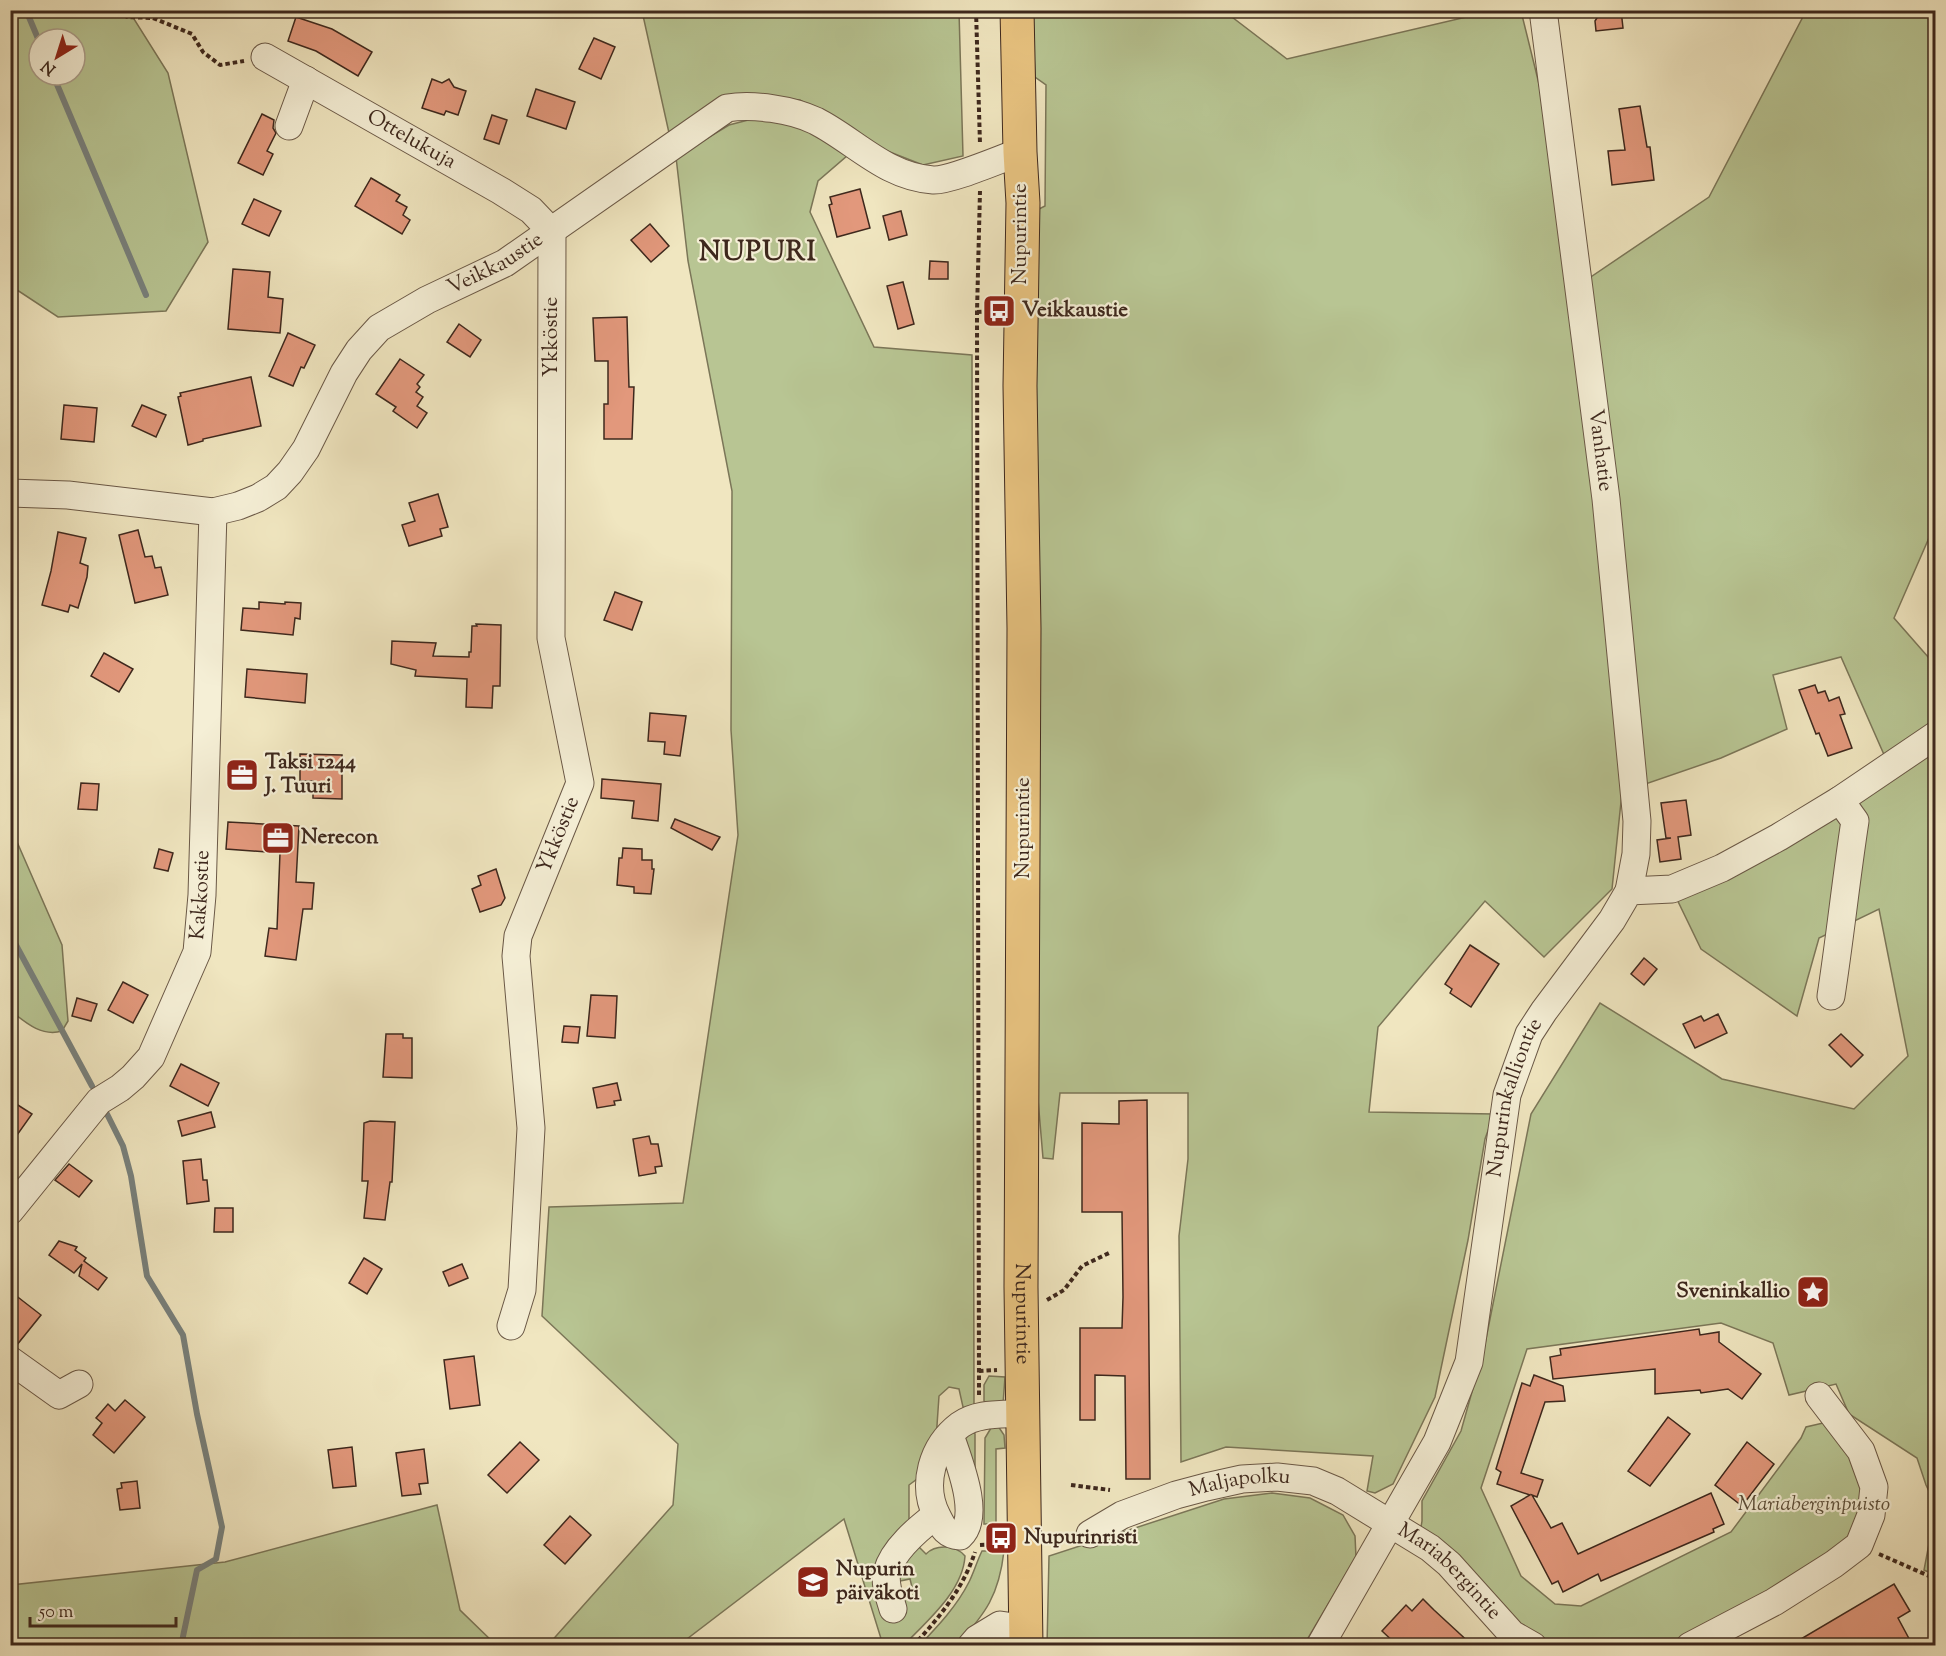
<svg xmlns="http://www.w3.org/2000/svg" width="1946" height="1656" font-family="'Sorts Mill Goudy',serif">
<style>
.green{fill:#b8c593;stroke:#7b7658;stroke-width:1.5;fill-rule:evenodd}
.lines{fill:none;stroke-linecap:round;stroke-linejoin:round}
.stream{stroke:#78817d;stroke-width:6}
.building{fill:#e2987c;stroke:#3e281d;stroke-width:1.5}
.minor-casing{stroke:#6a5846;stroke-width:29}
.major-casing{stroke:#3e281d;stroke-width:35}
.path{stroke:#3e281d;stroke-width:4;stroke-dasharray:4.5 3;stroke-linecap:butt}
.minor{stroke:#f5efd6;stroke-width:27}
.major{stroke:#e8c380;stroke-width:33}
.labels{text-anchor:middle;dominant-baseline:central;stroke-width:4.5;stroke-linejoin:round;paint-order:stroke}
.street-label{font-size:21px;fill:#3e281d;stroke:#f5efd6}
.poi-label{font-size:21px;font-weight:bold;fill:#3e281d;stroke:#f5efd6;text-anchor:start}
.park-label{font-size:21px;font-style:italic;fill:#5c4f3a;stroke:#f5efd6}
.district-label{font-size:27px;font-weight:bold;letter-spacing:1.5px;fill:#3e281d;stroke:#f5efd6}
</style>
<rect width="100%" height="100%" fill="#f0e6c0"/>
<filter id="stains"><feTurbulence type="fractalNoise" baseFrequency=".00333" numOctaves="4"/><feColorMatrix values="0 0 0 0 .2 0 0 0 0 .09 0 0 0 0 .02 0 0 0 .5 -.17"/></filter>
<radialGradient id="worn" r=".72"><stop offset=".6" stop-color="#630" stop-opacity="0"/><stop offset="1" stop-color="#630" stop-opacity=".3"/></radialGradient>
<g class="green">
<path d="M10 11H129L168 73 208 242 166 311 58 317 11 286ZM39 39H75V75H39Z"/>
<path d="M642 11H959L963 156 923 165 877 147 800 100 750 96 669 133Z"/>
<path d="M1032 11H1224L1287 59 1492 11H1521L1554 145 1570 291 1709 197 1806 11H1935V524L1894 618 1936 666 1935 1504 1926 1485 1917 1458 1849 1414 1836 1384 1789 1395 1773 1343 1721 1323 1527 1349 1481 1488 1521 1576 1555 1604 1581 1606 1731 1532 1801 1438 1806 1427 1823 1423 1837 1430 1863 1477V1520L1837 1553 1681 1641 1670 1646H1549L1537 1639 1420 1533 1422 1521V1501L1461 1431 1484 1349 1531 1114 1600 1003 1722 1079 1854 1109 1908 1056 1879 909 1819 938 1797 1016 1701 949 1672 889 1889 766 1841 657 1773 675 1787 729 1721 758 1622 792 1612 889 1544 957 1485 901 1378 1027 1369 1112 1494 1114 1485 1139 1468 1240 1435 1397 1393 1484 1375 1493 1367 1491 1373 1456 1226 1447 1181 1462 1179 1236 1188 1159V1093H1060L1053 1159 1043 1158 1032 1029 1037 210 1045 206 1046 85 1035 77Z"/>
<path d="M756 118H780L803 126 848 155 818 181 810 212 874 347 972 355 974 1405 969 1410 963 1407 959 1389 949 1387 939 1396 936 1440 927 1456 921 1476 909 1485V1523L881 1566 879 1579 883 1601 888 1613 898 1618 901 1614 902 1607 898 1594 913 1591 910 1579 895 1582C896 1564 902 1556 916 1544L926 1554C936 1544 956 1545 965 1556 963 1591 927 1621 904 1645H883L844 1519 679 1645H548L673 1505 678 1444 542 1316 549 1207 683 1203 738 835 731 730 732 491 688 261 676 157 729 125Z"/>
<path d="M10 823 14 835 62 945 68 1021 62 1031C42 1037 26 1023 11 1011Z"/>
<path d="M989 1376 1005 1377 1003 1404 989 1405 984 1401V1385Z"/>
<path d="M998 1426 1004 1435 1005 1448 996 1449V1524H984L985 1438 991 1428Z"/>
<path d="M974 1432 975 1434V1495L963 1441 966 1435Z"/>
<path d="M1272 1493 1310 1498 1343 1515 1355 1536 1356 1557 1304 1645 1047 1646 1049 1556 1224 1499Z"/>
<path d="M437 1505 460 1610 496 1645H11V1585L225 1562Z"/>
<path d="M1935 1512V1575L1924 1570Z"/>
<path d="M982 1551H1004C999 1595 986 1613 957 1645L919 1646C938 1626 957 1606 969 1582 974 1572 977 1561 982 1551Z"/>
</g>
<g class="lines">
<g class="stream">
<path d="M26 10 39 41"/>
<path d="M53 75 146 295"/>
<path d="M10 934 92 1086"/>
<path d="M107 1114 123 1146 131 1176 147 1276 183 1335 197 1414 222 1527 216 1559 197 1570 181 1646"/>
</g>
</g>
<g class="building">
<path d="M1602 10H1621L1623 28 1596 31 1595 21Z"/>
<path d="M296 17 332 29 372 52 358 76 316 51 288 41Z"/>
<path d="M594 38 615 47 601 79 579 69Z"/>
<path d="M432 79 442 83 449 79 454 87 466 91 458 115 446 111 444 115 422 108Z"/>
<path d="M536 89 575 102 566 129 527 116Z"/>
<path d="M1640 106 1647 147H1650L1654 180 1612 185 1608 151 1625 150 1619 109Z"/>
<path d="M262 114 274 120 273 128 276 133 267 151 273 154 263 175 238 163Z"/>
<path d="M492 115 507 120 499 144 484 139Z"/>
<path d="M371 178 400 195 396 201 407 207 403 215 410 220 402 234 355 206Z"/>
<path d="M860 189 870 228 837 237 829 205 832 204 830 197Z"/>
<path d="M254 199 281 211 269 236 242 224Z"/>
<path d="M901 211 907 235 889 240 883 216Z"/>
<path d="M650 224 669 246 651 262 631 240Z"/>
<path d="M930 261 948 262V279H929Z"/>
<path d="M233 269 270 272 268 297 283 299 280 333 228 329Z"/>
<path d="M903 282 914 324 898 329 887 286Z"/>
<path d="M627 317 629 387H634L632 439H604V404H608V361H595L593 318Z"/>
<path d="M459 324 481 340 470 357 447 342Z"/>
<path d="M288 333 315 345 304 368 301 367 293 386 269 376Z"/>
<path d="M400 359 424 375 417 384 420 387 416 392 423 397 417 406 427 413 417 428 393 411 396 407 376 394Z"/>
<path d="M251 377 261 426 203 439V441L188 445 178 397 181 396 180 393Z"/>
<path d="M64 405 97 408 94 442 61 439Z"/>
<path d="M142 405 166 415 156 437 132 426Z"/>
<path d="M438 494 448 527 440 529 442 536 409 546 402 525 415 521 409 503Z"/>
<path d="M138 530 145 557 152 556 155 568 161 567 168 595 135 603 119 535Z"/>
<path d="M58 532 86 538 80 563 88 566 87 577 78 608 70 605 68 612 42 605 51 571Z"/>
<path d="M615 592 642 602 632 630 604 620Z"/>
<path d="M259 602 285 604V602L301 603 300 619 295 618 293 635 241 630 243 608 259 609Z"/>
<path d="M476 624 501 625 500 686H493L492 708 466 707 467 679 415 676 416 670 391 664 392 641 436 643 433 656 469 657V652H471L472 626H477Z"/>
<path d="M104 653 133 669 119 692 91 676Z"/>
<path d="M247 669 307 674 305 703 245 697Z"/>
<path d="M1815 685 1818 693 1825 691 1829 701 1839 697 1845 714 1840 715 1852 748 1828 756 1819 733 1816 734 1799 690Z"/>
<path d="M650 713 686 716 680 756 664 754 665 742 648 741Z"/>
<path d="M300 754 342 755V799L313 798V781H300Z"/>
<path d="M231 760 251 761 250 789 230 788Z"/>
<path d="M602 779 661 784 658 821 632 818 634 801 601 798Z"/>
<path d="M81 783 99 784 97 810 78 809Z"/>
<path d="M1686 800 1691 835 1678 837 1681 859 1660 862 1657 840 1671 838H1666L1661 803Z"/>
<path d="M675 819 720 837 712 850 671 828Z"/>
<path d="M228 822 299 826 296 882 314 883 312 909H303L296 960 265 956 269 928 277 929 280 853 226 849Z"/>
<path d="M623 848 642 849V860H652V869H654L651 894 634 893V887L617 885 619 858H622Z"/>
<path d="M159 849 173 853 168 871 154 868Z"/>
<path d="M496 869 505 898 501 905 480 912 472 889 481 885 478 876Z"/>
<path d="M1470 945 1499 964 1471 1007 1450 993 1452 989 1445 984Z"/>
<path d="M1644 958 1657 969 1644 985 1631 974Z"/>
<path d="M123 982 148 995 133 1023 108 1010Z"/>
<path d="M591 995 617 996 615 1038 587 1036Z"/>
<path d="M77 998 97 1004 91 1021 72 1016Z"/>
<path d="M1718 1014 1727 1033 1695 1048 1683 1024 1701 1016 1704 1021Z"/>
<path d="M564 1026 580 1027 578 1043 562 1042Z"/>
<path d="M386 1034H403V1038H412V1078L383 1077Z"/>
<path d="M1841 1034 1863 1055 1851 1067 1829 1045Z"/>
<path d="M181 1064 219 1083 208 1106 170 1086Z"/>
<path d="M617 1083 621 1100 614 1101 615 1105 597 1108 593 1088Z"/>
<path d="M10 1100 32 1114 10 1145Z"/>
<path d="M1147 1100 1150 1479H1126L1125 1376 1095 1375V1420H1080V1328H1122L1123 1297 1122 1212H1082V1123L1119 1124V1101Z"/>
<path d="M211 1112 215 1127 182 1136 178 1121Z"/>
<path d="M370 1121 395 1122 392 1182H390L385 1220 364 1218 368 1181H362L364 1123Z"/>
<path d="M649 1136 651 1144H658L662 1166 655 1167 656 1173 639 1176 633 1139Z"/>
<path d="M201 1159 203 1180H207L209 1201 187 1204 183 1161Z"/>
<path d="M69 1164 92 1181 79 1197 55 1180Z"/>
<path d="M215 1208H233V1232H214Z"/>
<path d="M59 1241 77 1247 75 1250 86 1258 84 1261 107 1278 98 1290 79 1276 82 1264 74 1273 49 1255Z"/>
<path d="M364 1258 382 1269 367 1294 349 1283Z"/>
<path d="M462 1264 468 1278 449 1286 443 1272Z"/>
<path d="M10 1291 41 1315 16 1346 10 1344Z"/>
<path d="M1699 1329 1700 1335 1719 1332V1342L1761 1374 1742 1399 1728 1389 1701 1393 1700 1390 1655 1394V1369L1553 1379 1550 1357 1561 1355 1560 1349Z"/>
<path d="M474 1356 480 1405 450 1409 444 1360Z"/>
<path d="M1534 1375 1563 1386 1565 1401 1545 1402 1521 1473 1543 1480 1537 1497 1532 1495 1551 1528 1562 1523 1578 1554 1711 1493 1724 1524 1713 1529 1714 1532 1601 1581 1598 1574 1563 1592 1558 1581 1552 1584 1511 1506 1530 1495 1497 1484 1501 1472 1496 1469 1522 1383 1530 1386Z"/>
<path d="M125 1400 145 1417 114 1453 93 1435 102 1423 96 1418 108 1404 115 1411Z"/>
<path d="M1668 1417 1690 1434 1650 1486 1628 1471Z"/>
<path d="M520 1442 539 1460 507 1493 488 1475Z"/>
<path d="M1747 1442 1774 1464 1742 1506 1715 1485Z"/>
<path d="M352 1447 356 1486 333 1488 328 1450Z"/>
<path d="M424 1449 428 1483 419 1484 421 1494 402 1496 396 1453Z"/>
<path d="M137 1481 140 1508 120 1510 117 1489 122 1488 121 1483Z"/>
<path d="M570 1516 591 1535 565 1564 544 1545Z"/>
<path d="M1894 1584 1910 1611 1898 1618 1913 1646H1789Z"/>
<path d="M1423 1599 1434 1610 1473 1646H1398L1382 1631 1406 1605 1412 1611Z"/>
</g>
<g class="lines">
<g class="minor-casing">
<g id="minor">
<path id="s1" d="M1543 10 1606 499 1637 821 1636 854 1629 891"/>
<path id="s2" d="M265 57 501 191 531 210 552 232 551 638 580 783 518 936 516 956 531 1128 522 1290 511 1326"/>
<path d="M289 126 306 80"/>
<path id="s3" d="M10 493 68 495 213 512 238 506 258 498 276 487 290 472 306 449 344 373 359 350 379 328 427 300 505 263 727 108C753 104 791 109 816 121 855 141 886 177 933 180 950 181 1000 159 1020 152"/>
<path d="M1831 996C1840 938 1846 879 1855 821L1840 800"/>
<path id="s4" d="M10 1211 99 1101 120 1088 133 1077 151 1057 197 952 202 895 213 512"/>
<path d="M10 1360 59 1395 79 1384"/>
<path d="M950 1435C958 1460 982 1516 960 1536 946 1535 943 1528 937 1516 921 1485 932 1446 960 1425 978 1412 1003 1415 1024 1413"/>
<path id="s5" d="M1090 1534 1122 1515 1176 1495 1206 1487 1242 1479 1277 1477 1313 1481 1337 1491 1430 1548 1449 1564 1512 1634 1533 1646"/>
<path d="M893 1609C890 1598 884 1584 887 1572 893 1549 919 1528 936 1515"/>
<path d="M971 1646 977 1639 1000 1625 1026 1629"/>
<path id="s6" d="M1320 1646 1437 1442 1469 1362 1507 1095 1529 1034 1544 1011 1612 920 1629 891 1672 889 1722 868 1779 837 1840 800 1936 735"/>
<path d="M1690 1646 1774 1602 1834 1564 1859 1545 1871 1515 1874 1487 1861 1451 1819 1396"/>
</g>
</g>
<g class="major-casing">
<g id="major">
<path id="s7" d="M1017 10 1020 152 1023 203 1020 386 1024 628 1021 1287 1026 1646"/>
</g>
</g>
<g class="path">
<path d="M118 10 127 17 153 18 192 34 203 52 220 65 244 61"/>
<path d="M976 10 980 144"/>
<path d="M977 312 998 311"/>
<path d="M1047 1300 1064 1290 1082 1266 1109 1253"/>
<path d="M979 1371 997 1370"/>
<path d="M979 1395 977 312 980 191"/>
<path d="M1071 1485 1110 1490"/>
<path d="M980 1545 999 1544"/>
<path d="M1879 1554 1936 1579"/>
<path d="M913 1646C939 1618 963 1589 975 1552"/>
</g>
<use href="#minor" class="minor"/>
<use href="#major" class="major"/>
</g>
<defs>
<g id="bus-square" transform="scale(1.725)"><rect x="-9" y="-9" width="18" height="18" rx="4" fill="#8f2418" stroke="#f5efd6"/><path d="M-5-6H5V4H4V6H2V4H-2V6H-4V4H-5ZM-3.5-4V0h7V-4ZM-3.5 1.2v1.5H-2V1.2ZM2 1.2v1.5H3.5V1.2Z" fill="#fff"/></g>
<g id="office-square" transform="scale(1.725)"><rect x="-9" y="-9" width="18" height="18" rx="4" fill="#8f2418" stroke="#f5efd6"/><path d="M-6-3h4V-5.5h4V-3h4V5H-6ZM-1-4.5V-3h2v-1.5ZM-6 0V1H6V0Z" fill="#fff"/></g>
<g id="sight-square" transform="scale(1.725)"><rect x="-9" y="-9" width="18" height="18" rx="4" fill="#8f2418" stroke="#f5efd6"/><path d="M0-6L1.8-2.2L6-1.7L2.9 1.2L3.7 5.4L0 3.3L-3.7 5.4L-2.9 1.2L-6-1.7L-1.8-2.2Z" fill="#fff"/></g>
<g id="school-square" transform="scale(1.725)"><rect x="-9" y="-9" width="18" height="18" rx="4" fill="#8f2418" stroke="#f5efd6"/><path d="M0-5L7-2L0 1L-7-2ZM-4 1L0 2.5L4 1V4Q0 6-4 4Z" fill="#fff"/></g>
</defs>
<g fill-rule="evenodd">
<use href="#bus-square" x="999" y="311"/>
<use href="#office-square" x="242" y="775"/>
<use href="#office-square" x="278" y="838"/>
<use href="#sight-square" x="1813" y="1292"/>
<use href="#bus-square" x="1001" y="1538"/>
<use href="#school-square" x="813" y="1582"/>
</g>
<g class="labels">
<g class="street-label">
<text stroke="none"><textPath href="#s2" startOffset="168">Ottelukuja</textPath></text>
<text transform="translate(1021 234) rotate(-90)">Nupurintie</text>
<text stroke="none"><textPath href="#s3" startOffset="596">Veikkaustie</textPath></text>
<text transform="translate(552 337) rotate(-90)">Ykköstie</text>
<text stroke="none"><textPath href="#s1" startOffset="444">Vanhatie</textPath></text>
<text transform="translate(1024 828) rotate(-90)">Nupurintie</text>
<text transform="translate(559 835) rotate(-68)">Ykköstie</text>
<text stroke="none"><textPath href="#s4" startOffset="382">Kakkostie</textPath></text>
<text stroke="none"><textPath href="#s6" startOffset="590">Nupurinkalliontie</textPath></text>
<text stroke="none"><textPath href="#s7" startOffset="1304">Nupurintie</textPath></text>
<text stroke="none"><textPath href="#s5" startOffset="160">Maljapolku</textPath></text>
<text stroke="none"><textPath href="#s5" startOffset="399">Mariabergintie</textPath></text>
</g>
<g class="poi-label">
<text x="1022" y="311">Veikkaustie</text>
<text x="265" y="763">Taksi 1244<tspan x="265" dy="24">J. Tuuri</tspan></text>
<text x="301" y="838">Nerecon</text>
<text x="1790" y="1292" text-anchor="end">Sveninkallio</text>
<text x="1024" y="1538">Nupurinristi</text>
<text x="836" y="1570">Nupurin<tspan x="836" dy="24">päiväkoti</tspan></text>
</g>
<g class="park-label">
<text x="1814" y="1505">Mariaberginpuisto</text>
</g>
<g class="district-label">
<text x="758" y="253">NUPURI</text>
</g>
</g>
<rect width="1946" height="1656" fill="none" stroke="#f0e6c0" stroke-width="36"/>
<rect x="12" y="12" width="1922" height="1632" fill="none" stroke="#3e281d" stroke-width="3"/>
<rect x="18" y="18" width="1910" height="1620" fill="none" stroke="#3e281d" stroke-width="1.5"/>
<g transform="translate(57 57) rotate(218)"><circle r="28" fill="#f5efd6" stroke="#ac9f8c" stroke-width="1.5"/>
<path d="M0-4.5L10 22L0 15L-10 22Z" fill="#8f2418"/>
<text y="-9" font-size="16" font-weight="bold" text-anchor="middle" fill="#3e281d">N</text>
</g>
<path d="M30 1617v9h146v-9" fill="none" stroke="#3e281d" stroke-width="3"/>
<text x="39" y="1617" font-size="18" fill="#3e281d" stroke="#f5efd6" stroke-width="4.5" paint-order="stroke">50 m</text>
<rect width="100%" height="100%" filter="url(#stains)"/>
<rect width="100%" height="100%" fill="url(#worn)"/>
</svg>
